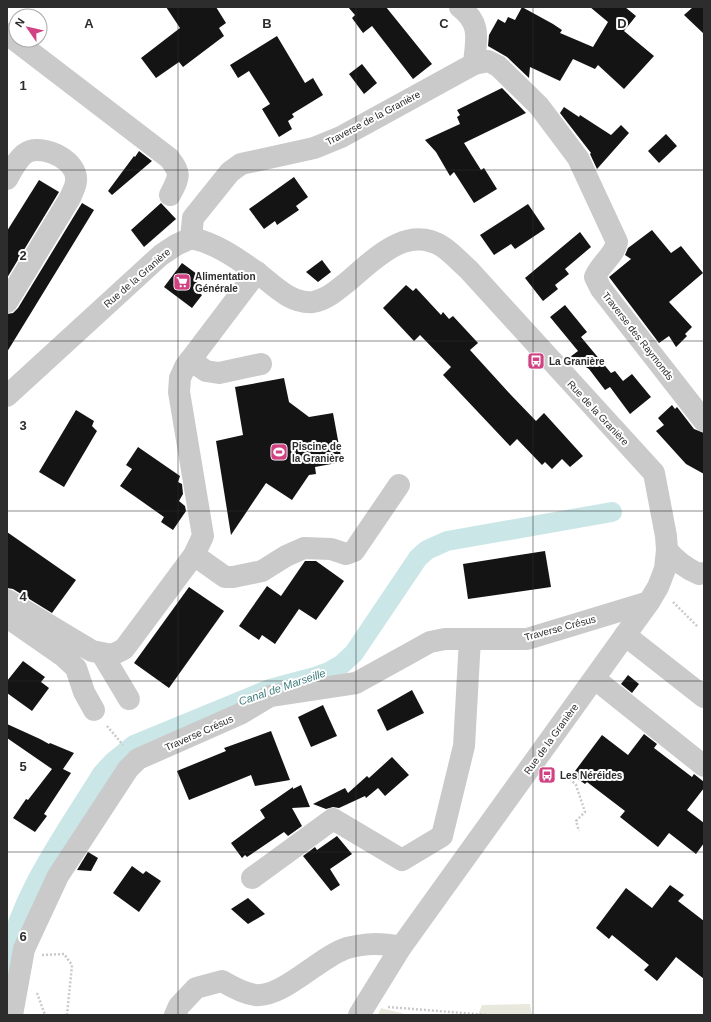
<svg xmlns="http://www.w3.org/2000/svg" width="711" height="1022" font-family="Arial,sans-serif">
<style>
.green{fill:#e8e9dc}
.lines{fill:none;stroke-linecap:round;stroke-linejoin:round}
.canal{stroke:#cae6e7;stroke-width:20}
.building{fill:#141414}
.path{stroke:#cacaca;stroke-width:2.5;stroke-dasharray:2 2;stroke-linecap:butt}
.minor{stroke:#cacaca;stroke-width:22}
.grid{fill:none;stroke:#2d2d2d;stroke-width:1;stroke-opacity:0.55}
.labels{text-anchor:middle;dominant-baseline:central;stroke-width:4;stroke-linejoin:round;paint-order:stroke}
.street-label{font-size:10px;fill:#2d2d2d;stroke:#fff}
.poi-label{font-size:10px;font-weight:bold;fill:#2d2d2d;stroke:#fff;text-anchor:start}
.water-label{font-size:11px;font-style:italic;fill:#417e7f;stroke:#fff}
.grid-label{font-size:13px;text-anchor:middle;font-weight:bold;fill:#2d2d2d;stroke:#fff;stroke-width:4;stroke-linejoin:round;paint-order:stroke}
</style>
<rect width="100%" height="100%" fill="#fff"/>
<g class="green">
<path d="M530 1004 532 1015H478L482 1005Z"/>
<path d="M381 1008 409 1015H412H378Z"/>
</g>
<g class="lines">
<path class="canal" d="M7 969C13 903 68 830 102 774L113 762 134 745 270 689 315 677 329 672 341 665 354 653 418 558 427 550 447 541 612 512"/>
</g>
<g class="building">
<path d="M166 7H216L226 23 219 28 224 36 183 67 179 62 156 78 141 58 180 28Z"/>
<path d="M348 7H386L432 64 413 79 372 26 363 33 352 18 355 15Z"/>
<path d="M522 7 553 24 562 30 560 33 593 47 608 22 590 7H625L636 16 624 31 654 56 624 89 598 65 595 69 573 59 560 81 530 67 529 78 507 57 488 46 489 35 498 19 505 23 508 17 515 20Z"/>
<path d="M693 7H704V34L684 15Z"/>
<path d="M277 36 305 83 313 78 323 95 292 114 294 117 288 121 292 129 279 137 262 109 270 104 249 71 238 78 230 65Z"/>
<path d="M362 64 377 83 364 94 349 74Z"/>
<path d="M502 88 526 113 464 143 481 170 484 168 497 189 474 203 454 172 450 176 436 152 425 140 460 124 457 117 460 115 457 110Z"/>
<path d="M564 107 579 117 580 115 611 135 621 125 629 133 597 169 590 154 591 153 560 113Z"/>
<path d="M666 134 677 146 659 163 648 151Z"/>
<path d="M139 151 152 161 112 195 108 191 134 156 135 157Z"/>
<path d="M294 177 308 197 296 206 299 210 277 225 275 221 264 229 249 209Z"/>
<path d="M39 180 59 192 7 278V231Z"/>
<path d="M82 203 94 210 7 352V314L13 313 18 308Z"/>
<path d="M161 203 176 219 144 247 131 230Z"/>
<path d="M528 204 545 229 515 249 511 244 494 255 480 235Z"/>
<path d="M652 230 671 253 681 246 703 273 669 302 692 327 685 334 687 336 676 347 669 336 659 343 609 277 631 259 625 255 628 248Z"/>
<path d="M580 232 591 247 565 269 569 274 555 285 558 289 543 301 525 278Z"/>
<path d="M322 260 331 272 318 282 306 272Z"/>
<path d="M182 263 201 277 193 288 202 295 192 308 164 287Z"/>
<path d="M406 285 413 291 416 288 441 315 443 312 449 319 453 316 478 343 470 350 511 395 536 421 544 413 583 456 570 467 562 459 552 469 545 462 542 465 517 439 510 446 443 375 451 367 420 335 414 341 383 308Z"/>
<path d="M565 305 587 332 581 337 611 373 615 371 623 381 632 374 651 397 630 414 610 387 605 390 589 369 570 357 578 351 550 317Z"/>
<path d="M284 378 289 402 309 417 333 413 342 462 315 467 316 474 309 475 292 500 266 483 231 535 216 441 243 435 235 387Z"/>
<path d="M672 405 675 409 677 407 694 429 704 433V474L686 464 656 431 664 425 658 418Z"/>
<path d="M76 410 94 421 92 426 97 431 64 487 39 472Z"/>
<path d="M138 447 180 476 178 482 182 484 183 494 179 501 185 506 186 511 173 530 161 522 164 517 120 486 132 469 126 465Z"/>
<path d="M7 532 76 580 52 613 13 589 7 588Z"/>
<path d="M545 551 551 587 468 599 463 564Z"/>
<path d="M305 561H316L344 581 316 620 299 609 275 644 262 635 259 640 239 626 267 586 281 596Z"/>
<path d="M189 587 224 611 169 688 134 663Z"/>
<path d="M23 661 45 677 41 682 49 688 32 711 7 693V681Z"/>
<path d="M628 675 639 684 632 693 621 684Z"/>
<path d="M412 690 424 713 387 731 377 710Z"/>
<path d="M323 705 337 736 311 747 298 717Z"/>
<path d="M7 724 40 739 49 744 50 743 74 753 63 769 71 773 44 814 47 816 35 832 13 818 26 799 28 800 52 769 7 738Z"/>
<path d="M271 731 290 780 255 786 251 775 189 800 177 771 226 751 224 748Z"/>
<path d="M644 734 657 744 654 748 692 777 694 774 704 782V788L687 810 704 823V843L696 854 669 833 658 847 620 817 625 811 587 782 585 784 572 775 602 735 628 755Z"/>
<path d="M392 757 409 775 385 796 378 788 366 798 365 796 339 808 333 807 326 809 313 804 345 788 348 793 367 776 375 784 369 778Z"/>
<path d="M301 785 310 807 292 808 302 826 288 836 284 832 247 857 245 855 242 858 231 843 265 818 260 810 293 787V789Z"/>
<path d="M337 836 352 854 330 869 340 885 331 891 303 856 315 847 317 850Z"/>
<path d="M88 852 98 858 91 871 77 870Z"/>
<path d="M132 866 143 874 146 871 161 881 139 912 113 893Z"/>
<path d="M670 885 684 895 678 901 704 921V979L676 957 657 981 644 970 649 965 612 935 609 939 596 928 626 888 652 908Z"/>
<path d="M248 898 265 914 248 924 231 909Z"/>
</g>
<g class="lines">
<g class="path">
<path d="M673 602 698 627"/>
<path d="M107 726 123 745"/>
<path d="M567 776 576 785 585 812 576 821 579 831"/>
<path d="M42 955 64 954 72 965 67 1015"/>
<path d="M37 993 45 1015"/>
<path d="M388 1007 488 1015"/>
</g>
<g class="minor">
<path d="M460 7C482 24 476 39 474 64"/>
<path d="M7 34 169 158C182 174 179 177 170 195"/>
<path d="M7 179C12 170 20 154 30 151 47 146 78 161 76 181 76 186 72 193 70 198L7 302"/>
<path d="M191 238 193 218 230 172 241 164 314 148 341 137 474 64 488 61 498 66 539 106 578 158 617 242C614 256 601 263 595 277L601 289 704 421"/>
<path d="M190 360 206 371 219 373 261 364"/>
<path d="M7 396 161 255 176 245 191 238C215 243 235 257 255 271 272 283 289 304 313 302 326 300 336 291 346 283 373 261 406 223 443 247 452 253 460 262 468 269L654 473 666 536 667 550 665 569 658 587 649 602 401 947 359 1015"/>
<path d="M667 550C676 561 685 568 699 574L704 573"/>
<path d="M194 555 225 577H233L262 571 286 556 304 548 331 549 346 554 354 551 399 485"/>
<path d="M7 600 92 651 112 655 124 649 194 555 203 536 179 392 180 378 185 367 257 272"/>
<path d="M7 617 63 656 76 668 84 692 94 710"/>
<path d="M625 635 704 697"/>
<path d="M102 654 129 699"/>
<path d="M595 679 704 766"/>
<path d="M252 878 333 819 402 860 442 836 464 746 470 639"/>
<path d="M12 1015 24 949 58 876 128 769 138 759 240 714 270 696 356 683 430 642 445 639H527L649 602"/>
<path d="M175 1015 179 1006 196 988 222 981C232 987 243 993 255 995 283 998 319 957 347 948 366 943 381 943 401 947"/>
</g>
</g>
<path class="grid" d="M178 7V1015M356 7V1015M533 7V1015M7 170H704M7 341H704M7 511H704M7 681H704M7 852H704"/>
<defs>
<g id="supermarket-square" transform="scale(0.9)"><rect x="-9" y="-9" width="18" height="18" rx="4" fill="#d04282" stroke="#fff"/><path d="M-6-5.5h2.5l.6 2H6L4.5 2H-2.5L-4.4-4H-6ZM-1.5 3.2a1.3 1.3 0 1 0 .1 0ZM3 3.2a1.3 1.3 0 1 0 .1 0Z" fill="#fff"/></g>
<g id="bus-square" transform="scale(0.9)"><rect x="-9" y="-9" width="18" height="18" rx="4" fill="#d04282" stroke="#fff"/><path d="M-5-6H5V4H4V6H2V4H-2V6H-4V4H-5ZM-3.5-4V0h7V-4ZM-3.5 1.2v1.5H-2V1.2ZM2 1.2v1.5H3.5V1.2Z" fill="#fff"/></g>
<g id="stadium-square" transform="scale(0.9)"><rect x="-9" y="-9" width="18" height="18" rx="4" fill="#d04282" stroke="#fff"/><path d="M0-5a6.5 5 0 1 0 0 10a6.5 5 0 1 0 0-10ZM-3.5-1.8h7v3.6h-7Z" fill="#fff"/></g>
</defs>
<g fill-rule="evenodd">
<use href="#supermarket-square" x="182" y="282"/>
<use href="#bus-square" x="536" y="361"/>
<use href="#stadium-square" x="279" y="452"/>
<use href="#bus-square" x="547" y="775"/>
</g>
<g class="labels">
<g class="street-label">
<text transform="translate(373 118) rotate(-28)">Traverse de la Granière</text>
<text transform="translate(137 278) rotate(-41)">Rue de la Granière</text>
<text transform="translate(638 336) rotate(52)">Traverse des Raymonds</text>
<text transform="translate(598 413) rotate(47)">Rue de la Granière</text>
<text transform="translate(560 628) rotate(-15)">Traverse Crésus</text>
<text transform="translate(199 733) rotate(-24)">Traverse Crésus</text>
<text transform="translate(551 739) rotate(-54)">Rue de la Granière</text>
</g>
<g class="poi-label">
<text x="195" y="276">Alimentation<tspan x="195" dy="12">Générale</tspan></text>
<text x="549" y="361">La Granière</text>
<text x="292" y="446">Piscine de<tspan x="292" dy="12">la Granière</tspan></text>
<text x="560" y="775">Les Néréides</text>
</g>
<g class="water-label">
<text transform="translate(282 687) rotate(-19)">Canal de Marseille</text>
</g>
</g>
<g class="grid-label">
<text x="89" y="28">A</text>
<text x="267" y="28">B</text>
<text x="444" y="28">C</text>
<text x="622" y="28">D</text>
<text x="23" y="90">1</text>
<text x="23" y="260">2</text>
<text x="23" y="430">3</text>
<text x="23" y="601">4</text>
<text x="23" y="771">5</text>
<text x="23" y="941">6</text>
</g>
<rect width="711" height="1022" fill="none" stroke="#2d2d2d" stroke-width="16"/>
<g transform="translate(28 28) rotate(304)"><circle r="19" fill="#ffffff" stroke="#ababab"/>
<path d="M0-3L7 15L0 10L-7 15Z" fill="#d04282"/>
<text y="-6" font-size="11" font-weight="bold" text-anchor="middle" fill="#2d2d2d">N</text>
</g>
</svg>
